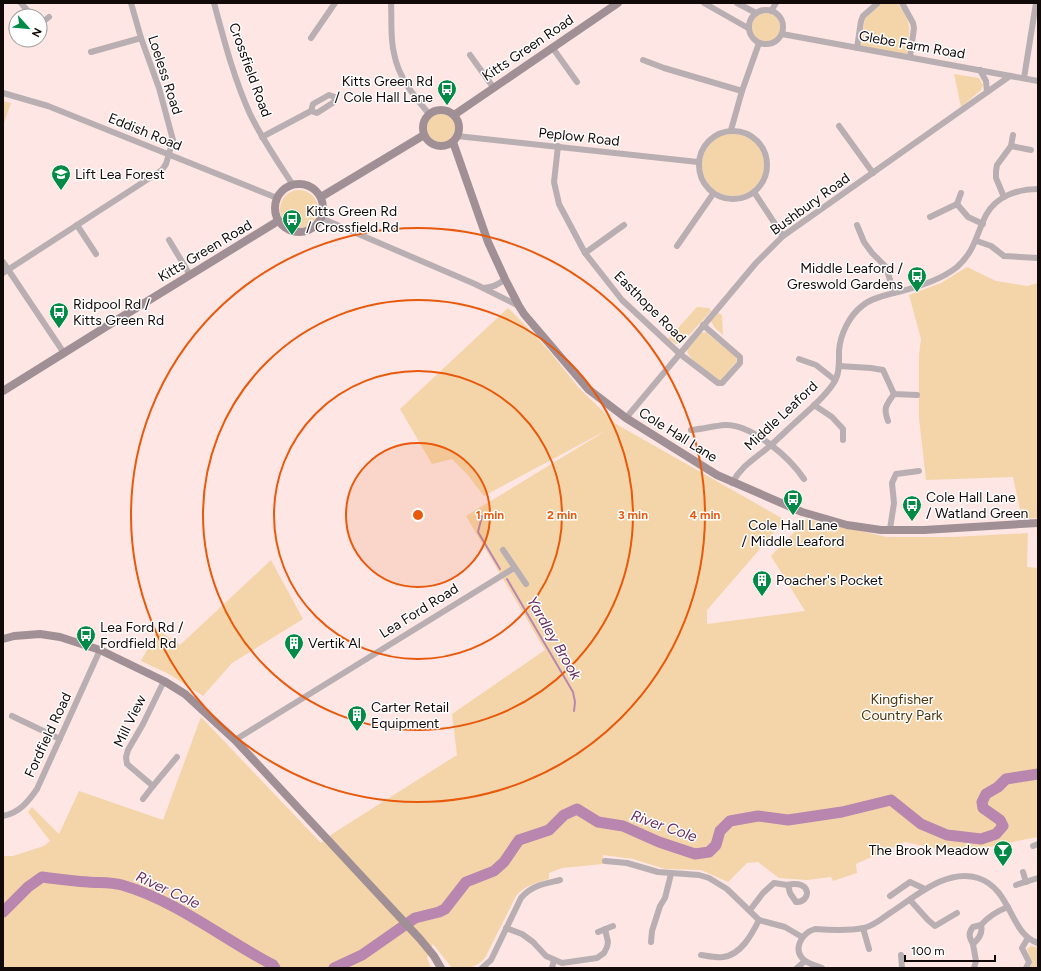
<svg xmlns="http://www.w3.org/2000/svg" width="1041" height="971" font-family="Figtree,sans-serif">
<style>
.green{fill:#f4d5a9}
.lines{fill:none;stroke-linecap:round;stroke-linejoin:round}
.stream{stroke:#b886ae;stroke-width:2}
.river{stroke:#b886ae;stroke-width:11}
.street{stroke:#b9aeb1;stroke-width:6}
.secondary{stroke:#a08f94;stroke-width:8}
.ring{fill:none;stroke:#e8590c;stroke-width:2}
.labels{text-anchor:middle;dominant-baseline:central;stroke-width:3;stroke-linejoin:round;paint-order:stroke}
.street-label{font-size:14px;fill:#120a09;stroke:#fff}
.poi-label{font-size:14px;fill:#120a09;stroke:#fff;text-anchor:start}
.park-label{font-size:14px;fill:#4e3509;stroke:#fff}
.water-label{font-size:15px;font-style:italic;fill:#692c5f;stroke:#fff}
.centre{fill:#e8590c;stroke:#fff;stroke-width:2}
.ring-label{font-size:12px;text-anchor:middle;font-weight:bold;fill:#e8590c;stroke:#fff;stroke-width:3;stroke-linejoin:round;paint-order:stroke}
</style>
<rect width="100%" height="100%" fill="#fde6e4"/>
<g class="green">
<path d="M883 3H897C913 22 910 32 907 55L860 47 865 18Z"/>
<circle cx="766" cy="27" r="14"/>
<path d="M954 74 979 78 983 85 981 90 961 107Z"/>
<path d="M3 101 11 103 3 126Z"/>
<circle cx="441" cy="128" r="14"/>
<circle cx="733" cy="165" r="31"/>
<circle cx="299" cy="209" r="19"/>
<path d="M967 267 996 281 1027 286 1038 283V518L1022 519 1013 477 926 480 919 418V355L921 339 909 295 941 283Z"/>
<path d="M697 307 709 308 711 311 681 344H676L668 339Z"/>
<path d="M508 308 528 328 550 352 579 388 616 424 785 520 707 610V624L805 611 771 556 807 519 887 537H952L1028 533 1027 567 1038 568V837C1017 840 997 847 976 849 966 850 956 849 947 848L946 851 905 842 856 864 857 873 833 881 831 877 807 880 779 878 758 862 747 863 728 882 701 870 665 869 633 859 603 855V864L562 868 549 873V879C536 883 525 885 516 896L485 958C473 970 467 968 452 968L433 944 427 958 431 968H3V856H13L44 846 50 841 28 812 32 807 59 834 79 791 163 820 201 717 321 843 332 834 457 755 452 714 545 650 466 516 607 430 484 496 467 474 452 459 432 464 400 409Z"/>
<path d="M718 313 722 315 723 335 715 328 711 321Z"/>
<path d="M706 332 736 357 737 361 721 380H717L692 359 687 352 688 348 701 333Z"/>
<path d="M271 560 303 619 232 663 203 696 169 674 141 661 158 630 180 645Z"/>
<path d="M1031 946 1038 948V968H1030L1032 963 1027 949Z"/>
</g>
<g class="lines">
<g class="stream">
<path d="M482 516 478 532 500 569"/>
<path d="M507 579 573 692 575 702 574 711"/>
</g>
<g class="river">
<path d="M3 912 28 887 42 877C58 879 73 881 88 882 99 883 111 882 122 885 177 901 223 939 273 965L275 968"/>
<path d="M334 968 362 955 415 918 439 912 445 909 466 882 494 871 504 862 519 840 549 830 564 815 577 809 598 822 623 826 659 842 695 854 709 852 716 845 720 831 730 821 758 816 788 820 842 812 891 800 921 824 947 835 981 839 996 834 1003 826 1000 820 983 808 982 802 986 794 998 787 1006 779 1038 774"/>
</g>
<g class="street">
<path d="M21 3 32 16"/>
<path d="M214 3C224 40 234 79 250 114 262 139 278 162 293 185"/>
<path d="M391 3C392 19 390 38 394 53 398 77 414 96 429 114"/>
<path d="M704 3 748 28"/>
<path d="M737 3 756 13"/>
<path d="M902 3 913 23 914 28 910 57"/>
<circle cx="766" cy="27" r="17"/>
<path d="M771 11 776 3"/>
<path d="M40 24 49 17"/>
<path d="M782 34 1038 81"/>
<path d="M311 38 335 3"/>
<path d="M552 47 577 82"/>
<path d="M857 48 861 21 863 16 878 3"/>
<path d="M91 52 141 38"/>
<path d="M470 55 493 87"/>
<path d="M643 60 664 68 742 91"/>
<path d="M980 70 986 81 987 92"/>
<path d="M1024 78 1036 3"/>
<path d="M3 93 48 106 277 198"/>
<path d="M839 126 873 173"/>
<path d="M731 130 742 91 759 43"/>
<circle cx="733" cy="165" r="34"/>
<path d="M457 136 698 162"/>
<path d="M262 137 311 111 313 104 329 95 335 97 334 102 317 113 311 111"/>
<path d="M558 146 554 182 559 204 585 253 622 300 680 354 718 383H722L740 363V357L703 325"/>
<path d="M1011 146 1031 150"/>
<path d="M754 192 783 236"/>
<path d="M1004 197 996 178V171L997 165 1011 146 1013 135"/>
<path d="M957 204 961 193"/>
<path d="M930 217 957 204 968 217 983 224"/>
<path d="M321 218 475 284 519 306"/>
<path d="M77 225 96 254"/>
<path d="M857 225 864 242 872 253 886 267 894 293"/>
<path d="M169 240 190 275"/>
<path d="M977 241 991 246 1004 256 1038 258"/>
<path d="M677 246 713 194"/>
<path d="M585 253 624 225"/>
<path d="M3 262 64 353"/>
<path d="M3 273 162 170 166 164 173 140 159 88 141 38 131 3"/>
<path d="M484 288C493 287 498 285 505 279"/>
<path d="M799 359 816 365 835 380"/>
<path d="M839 366 871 368 883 370 894 394 917 395"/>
<path d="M814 405 832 417 843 429V440"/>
<path d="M626 418 756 263 783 236 1010 76"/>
<path d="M888 421C883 408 886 405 894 394"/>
<path d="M691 430C702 429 714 426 725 425 752 424 790 458 804 479"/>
<path d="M732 483C743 464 755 459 771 445 780 437 788 429 797 421 810 409 826 396 835 381 840 372 839 361 839 351 840 335 849 316 862 306 871 298 887 295 898 292 918 287 941 280 957 267 975 251 976 235 986 215 996 196 1018 189 1038 189"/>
<path d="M890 529 894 503 892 483 896 474 919 471"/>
<path d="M503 550 526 584"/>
<path d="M164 681 143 724 128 750 126 757 127 764 153 786 177 757"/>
<path d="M12 716 60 739"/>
<path d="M235 740 514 568"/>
<path d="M143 799 153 786"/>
<path d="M3 816C19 813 28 802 37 789L100 650"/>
<path d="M1033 846 1038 844"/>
<path d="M605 861 627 863 658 872 699 875 709 878 727 889 759 920 785 927 802 937"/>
<path d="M1023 872 1026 882"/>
<path d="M1016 885 1038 878"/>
<path d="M890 896 910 882 925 889"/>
<path d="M910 900 928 920 935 926 957 913"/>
<path d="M750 910 763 893 774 883 787 885C813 879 811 903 796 902L790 893 788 885"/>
<path d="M506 928 522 934 533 942 546 956 562 963 597 958 604 953 607 947 608 942 605 929"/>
<path d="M863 928 869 949"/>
<path d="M598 932 613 926"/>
<path d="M651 942 652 931 660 906 665 898 671 874"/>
<path d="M973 944C969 937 968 933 973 927L981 925"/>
<path d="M701 955C708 956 716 958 723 957 741 955 752 934 759 920"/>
<path d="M901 955 902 968"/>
<path d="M482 968 491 960 521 898C532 885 544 884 560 880"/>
<path d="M552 968 554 960"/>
<path d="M797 968 805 961"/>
<path d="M822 968C817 966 809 964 804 960 792 949 802 933 815 929 830 930 849 931 864 928 873 926 883 918 890 913 915 897 946 868 978 878 1012 889 1010 935 1038 943"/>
<path d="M974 968 976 961 973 944C979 939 983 933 981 925 989 916 997 911 1008 907"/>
<path d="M1026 968 1029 962 1022 948 1028 938"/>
</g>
<g class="secondary">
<circle cx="441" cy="128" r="18"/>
<path d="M454 115 618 3"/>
<path d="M453 142 488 242 505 279 519 306 524 314 588 389 626 418 717 475 802 512 847 525 881 530H924L1038 523"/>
<circle cx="299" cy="208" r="24"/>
<path d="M321 197 424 135"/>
<path d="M3 391 120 318 278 221"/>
<path d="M3 639 14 636 40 634 60 637 100 650 164 681 185 694 235 740 420 939 434 956 441 968"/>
</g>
</g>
<circle cx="418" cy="515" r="72" fill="#e8590c" fill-opacity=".12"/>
<g class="ring">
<circle cx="418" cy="515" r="72"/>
<circle cx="418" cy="515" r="144"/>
<circle cx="418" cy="515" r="215"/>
<circle cx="418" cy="515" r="287"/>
</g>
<defs>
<g id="bus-pin" transform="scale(1)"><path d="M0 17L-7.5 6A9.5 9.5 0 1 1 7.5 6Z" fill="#048a47" stroke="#fff"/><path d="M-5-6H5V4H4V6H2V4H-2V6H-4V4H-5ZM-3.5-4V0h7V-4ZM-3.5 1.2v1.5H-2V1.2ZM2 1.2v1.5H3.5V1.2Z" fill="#fff"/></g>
<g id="school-pin" transform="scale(1)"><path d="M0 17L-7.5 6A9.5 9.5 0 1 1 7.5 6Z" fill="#048a47" stroke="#fff"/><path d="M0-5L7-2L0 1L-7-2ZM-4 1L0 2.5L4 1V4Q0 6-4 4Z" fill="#fff"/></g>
<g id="building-pin" transform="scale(1)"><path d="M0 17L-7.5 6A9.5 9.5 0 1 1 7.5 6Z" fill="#048a47" stroke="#fff"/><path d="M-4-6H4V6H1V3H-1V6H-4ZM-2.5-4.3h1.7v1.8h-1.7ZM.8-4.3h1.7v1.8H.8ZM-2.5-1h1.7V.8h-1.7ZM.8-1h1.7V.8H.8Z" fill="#fff"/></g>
<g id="bar-pin" transform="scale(1)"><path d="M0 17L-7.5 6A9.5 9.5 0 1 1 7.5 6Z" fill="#048a47" stroke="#fff"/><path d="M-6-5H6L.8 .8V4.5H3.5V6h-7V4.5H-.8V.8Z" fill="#fff"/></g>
</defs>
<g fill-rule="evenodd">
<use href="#bus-pin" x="447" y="89"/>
<use href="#school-pin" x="61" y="174"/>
<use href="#bus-pin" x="292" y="219"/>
<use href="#bus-pin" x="917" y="276"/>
<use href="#bus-pin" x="59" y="312"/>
<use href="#bus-pin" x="793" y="499"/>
<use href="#bus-pin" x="912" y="505"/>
<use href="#building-pin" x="762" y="580"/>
<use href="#bus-pin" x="86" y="635"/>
<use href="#building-pin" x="294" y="643"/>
<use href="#building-pin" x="357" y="715"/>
<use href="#bar-pin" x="1003" y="850"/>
</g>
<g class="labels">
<g class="street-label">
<text transform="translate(912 45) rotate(10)">Glebe Farm Road</text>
<text transform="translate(528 48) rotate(-34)">Kitts Green Road</text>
<text transform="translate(250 70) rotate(70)">Crossfield Road</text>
<text transform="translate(165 75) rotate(72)">Loeless Road</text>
<text transform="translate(145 132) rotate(22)">Eddish Road</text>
<text transform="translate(579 137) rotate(6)">Peplow Road</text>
<text transform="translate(810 204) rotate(-36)">Bushbury Road</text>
<text transform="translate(205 251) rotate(-31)">Kitts Green Road</text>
<text transform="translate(650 307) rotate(45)">Easthope Road</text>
<text transform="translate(781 416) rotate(-43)">Middle Leaford</text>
<text transform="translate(678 435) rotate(32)">Cole Hall Lane</text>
<text transform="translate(419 611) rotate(-32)">Lea Ford Road</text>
<text transform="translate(130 721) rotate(-64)">Mill View</text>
<text transform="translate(48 735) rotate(-65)">Fordfield Road</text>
</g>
<g class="poi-label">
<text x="433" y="81" text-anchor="end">Kitts Green Rd<tspan x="433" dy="16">/ Cole Hall Lane</tspan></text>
<text x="75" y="174">Lift Lea Forest</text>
<text x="306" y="211">Kitts Green Rd<tspan x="306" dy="16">/ Crossfield Rd</tspan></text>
<text x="903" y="268" text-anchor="end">Middle Leaford /<tspan x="903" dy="16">Greswold Gardens</tspan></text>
<text x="73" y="304">Ridpool Rd /<tspan x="73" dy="16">Kitts Green Rd</tspan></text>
<text x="926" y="497">Cole Hall Lane<tspan x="926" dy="16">/ Watland Green</tspan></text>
<text x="793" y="525" text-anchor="middle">Cole Hall Lane<tspan x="793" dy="16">/ Middle Leaford</tspan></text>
<text x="776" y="580">Poacher's Pocket</text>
<text x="100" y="627">Lea Ford Rd /<tspan x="100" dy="16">Fordfield Rd</tspan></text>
<text x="308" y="643">Vertik Al</text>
<text x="371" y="707">Carter Retail<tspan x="371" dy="16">Equipment</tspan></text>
<text x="989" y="850" text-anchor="end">The Brook Meadow</text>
</g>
<g class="park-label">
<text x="902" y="699">Kingfisher<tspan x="902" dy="16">Country Park</tspan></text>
</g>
<g class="water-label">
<text transform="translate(554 638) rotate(60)">Yardley Brook</text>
<text transform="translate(664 826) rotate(19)">River Cole</text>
<text transform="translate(168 890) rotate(25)">River Cole</text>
</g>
</g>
<circle cx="418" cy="515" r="6" class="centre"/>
<g class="ring-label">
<text x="490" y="519">1 min</text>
<text x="562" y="519">2 min</text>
<text x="633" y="519">3 min</text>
<text x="705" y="519">4 min</text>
</g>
<rect width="1041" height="971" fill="none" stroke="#120a09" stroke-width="8"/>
<g transform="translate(28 28) rotate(117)"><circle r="19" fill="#ffffff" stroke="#a09d9d"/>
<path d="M0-3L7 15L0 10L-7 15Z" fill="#048a47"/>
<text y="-6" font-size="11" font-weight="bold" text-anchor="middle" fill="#120a09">N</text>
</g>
<path d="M905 955v6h90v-6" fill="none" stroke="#120a09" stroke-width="2"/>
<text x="911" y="955" font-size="12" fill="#120a09" stroke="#ffffff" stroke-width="3" paint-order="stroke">100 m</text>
</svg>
